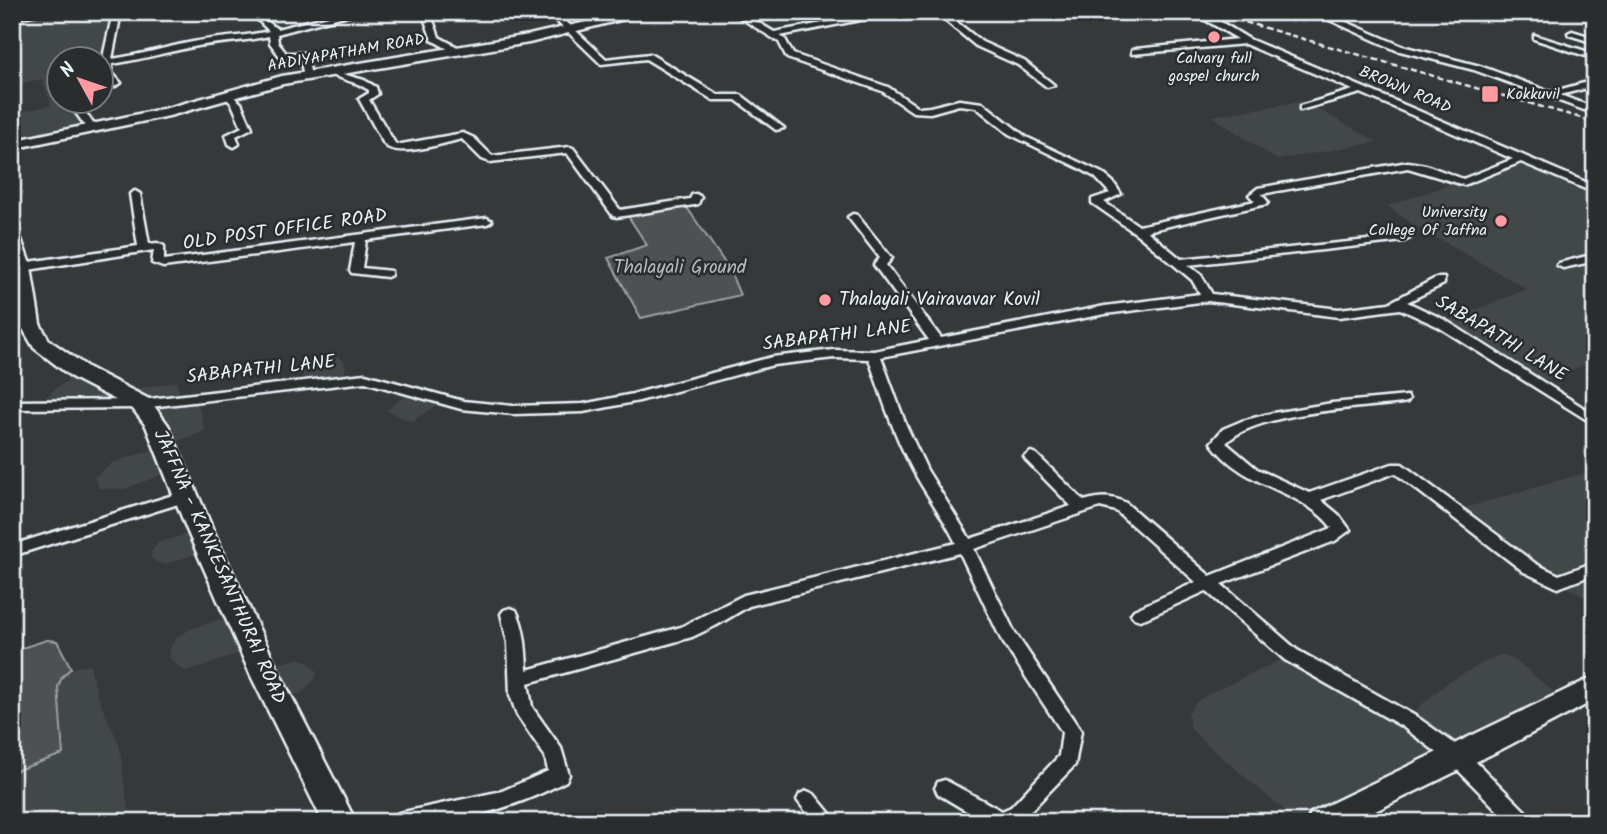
<svg xmlns="http://www.w3.org/2000/svg" width="1607" height="834" font-family="Kalam,sans-serif">
<style>
.built{fill:#424647}
.green{fill:#4d5152;stroke:#9aa1a5;stroke-width:2}
.lines{fill:none;stroke-linecap:round;stroke-linejoin:round}
.street-casing{stroke:#e8f1f8;stroke-width:5}
.secondary-casing{stroke:#e8f1f8;stroke-width:5}
.primary-casing{stroke:#e8f1f8;stroke-width:5}
.street{fill:#2a2d2e;fill-rule:evenodd}
.secondary{fill:#2a2d2e;fill-rule:evenodd}
.primary{fill:#2a2d2e;fill-rule:evenodd}
.rail{stroke:#e8f1f8;stroke-width:2.5;stroke-dasharray:6 3.5;stroke-linecap:butt}
.poi-dot{fill:#ff9aa2;stroke:#2a2d2e;stroke-width:2.5}
.labels{text-anchor:middle;dominant-baseline:central;stroke-width:5;stroke-linejoin:round;paint-order:stroke}
.far-street-label{font-size:16px;fill:#e8f1f8;stroke:#2a2d2e}
.far-poi-label{font-size:16px;fill:#e8f1f8;stroke:#2a2d2e}
.street-label{font-size:19px;fill:#e8f1f8;stroke:#2a2d2e}
.park-label{font-size:19px;fill:#b2b9be;stroke:#2a2d2e}
.poi-label{font-size:19px;fill:#e8f1f8;stroke:#2a2d2e;text-anchor:start}
</style>
<rect width="100%" height="100%" fill="#35393a"/>
<filter id="ink" filterUnits="userSpaceOnUse"><feTurbulence type="fractalNoise" baseFrequency=".0143" numOctaves="2"/><feDisplacementMap in="SourceGraphic" scale="14" xChannelSelector="R" yChannelSelector="G"/><feConvolveMatrix kernelMatrix="1 2 1 2 8 2 1 2 1" color-interpolation-filters="sRGB"/></filter>
<g filter="url(#ink)">
<g class="built">
<path d="M76 12H110L102 66V60H60V102H86L96 120 12 140V114L51 105 42 79 12 85V20Z"/>
<path d="M1303 101 1378 142 1277 160 1212 116Z"/>
<path d="M1526 158 1595 190V360L1539 384 1441 323 1527 289 1414 225 1387 206Z"/>
<path d="M332 357H339L344 361 346 367 343 381 304 384 301 368 306 362Z"/>
<path d="M81 373 120 391 176 382 181 398 196 396 205 431 165 446 175 470 124 489 99 488 94 477 112 463 164 446 141 404 38 405 57 387Z"/>
<path d="M414 390 444 400 412 422 386 410Z"/>
<path d="M1595 470V603L1558 582 1454 511Z"/>
<path d="M200 530 210 549 166 564 157 563 151 558V552L158 543Z"/>
<path d="M239 613 255 647 203 667 184 671 170 659V648L176 638 190 629Z"/>
<path d="M1291 655 1410 722 1420 706 1448 682 1498 655H1505L1518 662 1566 702 1322 822H1298L1204 742 1191 729 1188 714 1195 703 1206 695Z"/>
<path d="M300 658 308 662 317 672 316 678 301 693 279 701 273 668 282 663Z"/>
<path d="M90 665 97 695 119 744 130 822H12V772L63 754 58 687 62 677 71 668Z"/>
</g>
<g class="green">
<path d="M686 206 729 269 740 295 641 318 608 258 647 245 626 213Z"/>
<path d="M47 640 57 641 71 668 62 677 58 687 63 754 12 772V651Z"/>
</g>
<g class="lines">
<g class="street-casing">
<g id="street">
<path d="M27 12H48L12 19V15Z"/>
<path d="M113 12H121L112 59C141 55 166 47 193 42 218 37 244 37 269 31L253 15 257 13 277 29 345 12H359L277 34 278 43 286 53H307L311 78 304 76 300 58H281L270 43 269 36C244 42 218 42 193 47 166 52 140 60 112 64V73L121 83 102 93V87L111 82 104 74V53Z"/>
<path d="M422 12H430L439 37 461 49V53H455L432 40Z"/>
<path d="M547 12H556L606 59 650 54 718 95H741L784 128 776 130 736 100H713L646 59 601 64Z"/>
<path d="M731 12H741L774 32 882 12H900L780 36 785 39 793 54 888 87 919 108 930 107 959 100 983 103 1026 137 1102 173 1113 182 1121 194 1104 202 1139 226 1255 201 1249 195 1258 188 1408 162 1426 165 1463 179 1513 159 1361 93 1300 110V106L1353 90 1245 44 1132 54V50L1135 49 1238 39 1202 18 1188 12 1208 14 1249 39 1595 186V193L1521 162 1464 185 1408 168 1261 194 1268 202 1267 204 1147 231 1181 259 1408 236 1410 238 1404 241 1188 265 1201 275 1212 294 1339 309 1389 303 1436 278H1444V284L1407 302 1445 320 1595 415V425L1437 326 1400 309 1339 317 1208 301 1105 314 881 357 906 425 927 470 970 539 1071 506 1026 460 1024 457 1031 452 1036 454 1084 501C1101 496 1111 496 1126 503L1210 576 1332 528C1302 488 1245 490 1211 443L1223 429 1242 421 1273 413 1332 403 1407 396 1409 399 1407 402 1402 403C1358 408 1256 412 1226 443L1257 469 1309 493 1392 464H1402L1536 564 1559 575 1595 562V574L1558 588 1524 572 1395 473 1321 500 1339 515 1350 530 1335 541 1221 584 1297 650 1417 717 1465 751 1530 816 1533 822H1509L1451 763 1403 727 1285 660 1206 591 1146 618 1140 620 1134 618 1131 614 1134 610 1196 582 1116 511 1100 507 974 549 1014 631 1081 731 1075 765 1020 822H985L938 794 935 788 938 782 945 780 1002 811 1011 807 1059 756 1062 732 1001 639 960 553 749 606 717 625 692 637 528 683 532 707 561 748 569 775 566 781C529 801 485 816 443 821 426 824 407 822 389 822L392 816 399 813 502 791 548 771 545 756 517 715 510 695 508 643 501 614 504 610 510 608 516 610C525 628 526 649 527 670L681 627 744 595 956 543C944 518 927 496 914 472 894 436 882 397 869 359L834 358 773 365 639 401 583 412 513 414 461 409 365 382 141 408 12 409V401L141 400 365 374 463 401 513 406 583 404 633 394 772 357 834 350 874 351 929 340 874 265 880 258 848 217 853 214 857 215 890 256 892 258 886 265 941 338 1105 306 1200 294 1192 280 1138 235 1092 203V199L1110 193 1095 177 1081 169 1009 134 976 107 959 105 930 113 913 112 882 91 787 58 779 42Z"/>
<path d="M935 12H944L982 42 1024 61 1054 85 1047 87 1018 65 976 46Z"/>
<path d="M1312 12H1323L1402 46 1480 66 1551 92 1595 80V86L1560 95 1595 108V114L1474 70 1396 50Z"/>
<path d="M1572 31 1595 38V43L1569 35 1568 33Z"/>
<path d="M1534 35 1595 54V59L1534 39Z"/>
<path d="M328 70 364 80 376 87 378 94 369 100 396 145 463 133 474 138 492 156 570 147 573 148 620 210 690 199 692 195 696 194 701 197 698 204 694 205 617 217 613 216 567 153 490 162 482 159 462 139C444 143 396 159 384 144L359 99 369 93V90L358 84 328 74Z"/>
<path d="M229 93 241 103 252 128 236 136 239 144 234 147 229 144 226 135 242 127 232 104 224 96Z"/>
<path d="M74 102H82L84 110 96 128 94 130H88L74 110Z"/>
<path d="M135 191 140 194 149 244 157 243 164 246V260L487 218 492 221 487 224 366 240 362 268 391 271V275L387 277 352 273 350 271 355 242 163 267 152 263 154 250 22 271 16 267 22 263 138 246 130 194Z"/>
<path d="M1595 254V261L1563 268 1557 265 1559 263Z"/>
<path d="M186 491 191 492 194 496 191 500 12 556V545Z"/>
<path d="M807 791 814 794 837 822H814L797 800 800 794Z"/>
</g>
</g>
<g class="secondary-casing">
<g id="secondary">
<path d="M630 12H652L529 43 283 84 169 116 12 149V141L167 108 282 76 529 35Z"/>
<path d="M1595 676V700L1502 749 1353 822H1307L1311 813Z"/>
</g>
</g>
<g class="primary-casing">
<path id="primary" d="M12 234 21 239 31 267 40 324 49 340 89 368 149 399 168 425 213 530 281 676 356 822H323L251 676 187 530 146 426 133 409 73 378 34 348 20 324 12 266Z"/>
</g>
<use href="#street" class="street"/>
<use href="#secondary" class="secondary"/>
<use href="#primary" class="primary"/>
<path class="rail" d="M1209 12 1595 122"/>
</g>
</g>
<g class="poi-dot">
<circle cx="1214" cy="37" r="7"/>
<rect x="1481" y="85" width="18" height="18" rx="3.5"/>
<circle cx="1501" cy="221" r="7"/>
<circle cx="825" cy="300" r="7"/>
</g>
<g class="labels">
<g class="far-street-label">
<text transform="translate(346 53) rotate(-10)">AADIYAPATHAM ROAD</text>
<text transform="translate(1405 90) rotate(23)">BROWN ROAD</text>
</g>
<g class="far-poi-label">
<text x="1214" y="58">Calvary full<tspan x="1214" dy="18">gospel church</tspan></text>
<text x="1506" y="94" text-anchor="start">Kokkuvil</text>
<text x="1487" y="212" text-anchor="end">University<tspan x="1487" dy="18">College Of Jaffna</tspan></text>
</g>
<g class="street-label">
<text transform="translate(285 230) rotate(-8)">OLD POST OFFICE ROAD</text>
<text transform="translate(837 336) rotate(-7)">SABAPATHI LANE</text>
<text transform="translate(1501 339) rotate(31)">SABAPATHI LANE</text>
<text transform="translate(261 370) rotate(-6)">SABAPATHI LANE</text>
<text transform="translate(219 567) rotate(66)">JAFFNA - KANKESANTHURAI ROAD</text>
</g>
<g class="park-label">
<text x="680" y="268">Thalayali Ground</text>
</g>
<g class="poi-label">
<text x="839" y="300">Thalayali Vairavavar Kovil</text>
</g>
</g>
<rect width="1607" height="834" fill="none" stroke="#2a2d2e" stroke-width="42"/>
<rect x="21" y="21" width="1565" height="792" fill="none" stroke="#e8f1f8" stroke-width="2.5" filter="url(#ink)"/>
<g transform="translate(80 80) rotate(310)"><circle r="33" fill="#2a2d2e" stroke="#767b7f" stroke-width="2"/>
<path d="M0-5L12 26L0 18L-12 26Z" fill="#ff9aa2"/>
<text y="-10" font-size="19" font-weight="bold" text-anchor="middle" fill="#e8f1f8">N</text>
</g>
</svg>
